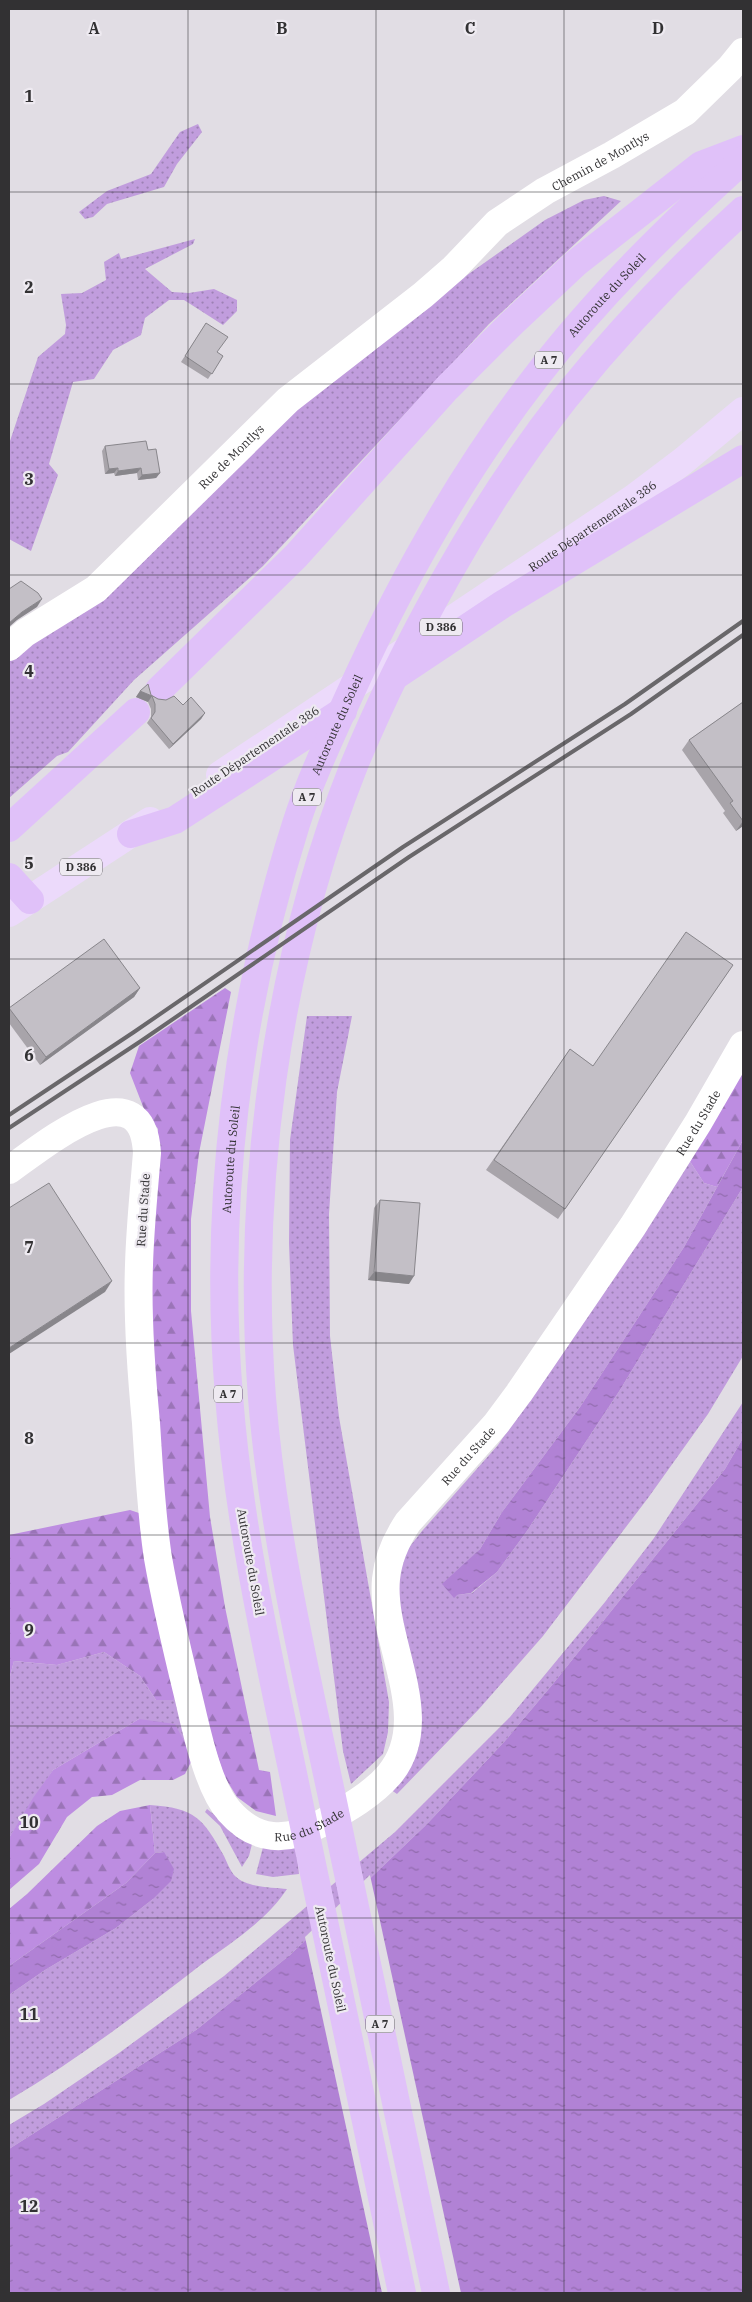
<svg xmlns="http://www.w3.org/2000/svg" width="752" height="2302" font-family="'IBM Plex Serif',serif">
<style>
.grass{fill:url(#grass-dots)}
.forest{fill:url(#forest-firs)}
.water{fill:url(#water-ripples)}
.pier{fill:#e1dde4}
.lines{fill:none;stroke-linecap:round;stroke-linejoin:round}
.minor{stroke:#fff;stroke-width:28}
.major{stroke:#ecdafb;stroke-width:28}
.highway{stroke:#e0c1f9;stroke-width:28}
.rail{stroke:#69676a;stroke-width:4}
.wall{fill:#a8a4aa}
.shaded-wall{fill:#88868b}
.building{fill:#c3bfc6;stroke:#88868b}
.grid{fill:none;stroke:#323133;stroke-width:1;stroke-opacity:0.55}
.labels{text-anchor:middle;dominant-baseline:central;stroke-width:4.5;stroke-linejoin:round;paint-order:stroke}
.shield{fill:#eeeaf1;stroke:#6a686c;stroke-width:1}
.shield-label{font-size:11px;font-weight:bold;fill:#323133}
.street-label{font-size:12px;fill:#323133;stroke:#eeeaf1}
.grid-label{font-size:16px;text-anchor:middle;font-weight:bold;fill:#323133;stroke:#eeeaf1;stroke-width:4.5;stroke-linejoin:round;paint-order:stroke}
</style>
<defs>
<pattern id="grass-dots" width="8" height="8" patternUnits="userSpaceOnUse" patternTransform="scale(1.25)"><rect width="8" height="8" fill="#c19ddd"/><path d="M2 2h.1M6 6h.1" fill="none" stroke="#9d81b4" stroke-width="1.8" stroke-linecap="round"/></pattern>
<pattern id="forest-firs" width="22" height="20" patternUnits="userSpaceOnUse" patternTransform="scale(1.25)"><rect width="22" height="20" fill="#bd8de1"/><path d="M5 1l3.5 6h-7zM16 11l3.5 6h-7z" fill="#9a74b7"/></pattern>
<pattern id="water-ripples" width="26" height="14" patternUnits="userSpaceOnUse" patternTransform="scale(1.25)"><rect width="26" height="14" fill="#b182d5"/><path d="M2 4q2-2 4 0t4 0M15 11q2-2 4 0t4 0" fill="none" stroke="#916bad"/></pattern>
</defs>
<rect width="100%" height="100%" fill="#e1dde4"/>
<g class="grass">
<path d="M198 124 202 132 177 164 164 187 107 204 93 217 85 219 79 212 107 191 151 174 180 132Z"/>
<path d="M604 196 621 201 489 324 263 566 134 680 68 752 57 756 9 798V657L260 434 412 314 545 220 584 200Z"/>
<path d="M195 239 193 244 145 269 172 292 189 293 214 289 237 300V311L223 325 184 300H169L145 318 141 335 113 350 94 379 73 382 49 464 58 475 31 551 9 539V444L38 357 65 334 66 325 61 294 82 293 106 280 104 262 119 253 121 259Z"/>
<path d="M307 1016H352L337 1092 329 1214 330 1336 339 1417 389 1702 388 1732 383 1754 351 1784 343 1751 293 1345 289 1243 290 1140Z"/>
<path d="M689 1160 704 1183 717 1187 684 1247 580 1407 502 1512 480 1549 443 1585 457 1595 472 1593 497 1572 527 1531 620 1390 743 1187V1356L708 1414 648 1498 543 1636 479 1709 397 1794 387 1787 401 1771 395 1576 407 1550 422 1531 498 1445Z"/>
<path d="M743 1402V1438L725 1469 552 1685 504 1742 427 1824 290 1955 196 2030 9 2149V2125L44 2104 119 2053 224 1976 395 1832 510 1717 605 1602 654 1538Z"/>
<path d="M104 1652 140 1676 156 1700 177 1690 193 1758 139 1719 53 1770 9 1838V1680L14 1661 57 1665Z"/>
<path d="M150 1805C195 1808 203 1818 224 1856 227 1862 230 1871 235 1876 247 1888 272 1887 287 1889 266 1921 232 1942 202 1964 140 2012 77 2060 9 2100V1995L45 1970 116 1928 153 1899 164 1852 155 1853Z"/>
<path d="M207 1809 252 1844 249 1856 242 1867 220 1826 205 1812Z"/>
<path d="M296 1846 299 1874 273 1877 256 1874 263 1847Z"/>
</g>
<g class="forest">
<path d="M225 988 231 992 199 1153 191 1219V1311L210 1517 225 1607 259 1770 270 1772 276 1816 256 1811 237 1797 224 1776 209 1729 178 1602 166 1537 148 1335 158 1129 144 1109 130 1073 139 1046Z"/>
<path d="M743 1064V1140L717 1187 704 1183 689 1160Z"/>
<path d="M130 1510 139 1513 177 1690 173 1700H156L140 1676 104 1652 57 1665 14 1661 9 1680V1535Z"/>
<path d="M139 1719 175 1724 193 1758 185 1774 173 1780H140L112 1795 92 1797 67 1817 39 1864 9 1890V1838L33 1798 53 1770Z"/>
<path d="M150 1805 155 1853 126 1883 9 1966V1909L27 1894 97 1826 120 1811Z"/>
</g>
<g class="water">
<path d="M743 1140V1187L620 1390 527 1531 497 1572 471 1593 457 1595 454 1598 442 1584 480 1549 502 1512 580 1407 684 1247Z"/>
<path d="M743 1438V2293H9V2149L196 2030 290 1955 427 1824 504 1742 552 1685 725 1469Z"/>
<path d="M164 1852 174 1869 171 1881 153 1899 116 1928 45 1970 9 1995V1966L126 1883 155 1853Z"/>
</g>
<path class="pier" d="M370 1875 461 2293H382L305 1937Z"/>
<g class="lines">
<g class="minor">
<path id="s1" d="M9 647 25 633 96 589 288 400 423 295 454 268 497 223 545 191 612 155 685 112 730 68 743 52"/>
<path id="s2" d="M9 1170C42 1147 142 1063 147 1153 144 1190 140 1228 139 1265 137 1317 141 1371 146 1423 149 1468 151 1513 158 1558 166 1604 177 1650 188 1695 196 1728 207 1786 229 1811 256 1842 287 1842 320 1824 343 1811 371 1796 389 1775 436 1719 380 1642 386 1579 388 1557 396 1540 408 1522L496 1424 519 1393 633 1226 698 1123 743 1045"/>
</g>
<g class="major">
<path id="s3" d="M220 775 634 498 683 461 743 411"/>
<path d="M9 913 150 821"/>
</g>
<g class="highway">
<path d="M395 676 503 604 743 459"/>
<path d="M159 690 296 556 447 388 512 323 576 263 701 165 743 149"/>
<path d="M9 828 136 712"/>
<path d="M131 834 175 820 343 711"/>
<path d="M9 877 30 900"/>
<path id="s4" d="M402 2293C366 2123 330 1953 295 1783 268 1655 239 1527 229 1396 213 1204 238 1007 296 824 310 780 330 738 349 696 400 583 460 475 536 377 597 297 669 227 743 160"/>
<path d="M436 2293C401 2128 367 1963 332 1797 304 1665 273 1533 262 1398 246 1191 276 962 353 768 380 702 412 638 447 576 482 514 521 454 565 398 619 331 679 268 743 210"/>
</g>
<g class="rail">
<path d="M9 1115 134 1032 403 847 625 704 743 621"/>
<path d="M9 1128 141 1041 409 857 631 714 743 635"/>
</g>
</g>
<g class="wall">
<path d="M206 323 217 352 223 356 208 379 181 362Z"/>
<path d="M105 446 148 450 160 473 156 478 138 480 137 473 115 476 114 473 105 474 102 451Z"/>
<path d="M140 691 151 695 158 699 183 705 205 713 201 719 169 749 147 723 151 717V709L148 702 136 697Z"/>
<path d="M743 702V826L736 831 723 813 725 811 682 750 689 740Z"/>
<path d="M733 965 558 1219 486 1170 570 1049 593 1066Z"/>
<path d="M140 988 134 997 40 1065 9 1023V1008Z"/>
<path d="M380 1200 409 1284 368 1280 374 1208Z"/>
</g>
<g class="shaded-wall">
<path d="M118 468 114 473 105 474 109 469Z"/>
<path d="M141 468 137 473 115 476 118 471Z"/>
<path d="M160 473 156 478 138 480 142 475Z"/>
<path d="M42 599 37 607 17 620 9 627V623L22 612Z"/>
<path d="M140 691 152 696 148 702 136 697Z"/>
<path d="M205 713 201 719 169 749 173 744Z"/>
<path d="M743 821V826L736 831Z"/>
<path d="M140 988 134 997 40 1065 46 1057Z"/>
<path d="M374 1272 414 1276 409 1284 368 1280Z"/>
<path d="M112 1281 105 1292 9 1354V1348Z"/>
</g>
<g class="building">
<path d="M206 323 228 337 217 352 223 356 212 374 185 356Z"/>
<path d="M146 441 148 450 156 449 160 473 142 475 141 468 118 471V468L109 469 105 446Z"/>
<path d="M21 581 38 593 42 599 22 612 9 623V589Z"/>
<path d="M148 684 151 695 158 699 166 700 174 696 183 705 191 697 205 713 173 744 151 718 155 712V704L152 696 140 691Z"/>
<path d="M743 702V821L730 803 733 801 689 740Z"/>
<path d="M686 932 733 965 565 1209 494 1160 570 1049 593 1066Z"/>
<path d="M104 939 140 988 46 1057 9 1008Z"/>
<path d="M49 1183 112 1281 9 1348V1208Z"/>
<path d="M380 1200 420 1203 414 1276 374 1272Z"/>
</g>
<path class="grid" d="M188 9V2293M376 9V2293M564 9V2293M9 192H743M9 384H743M9 575H743M9 767H743M9 959H743M9 1151H743M9 1343H743M9 1535H743M9 1726H743M9 1918H743M9 2110H743"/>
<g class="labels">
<g class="shield">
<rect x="535" y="351.5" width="28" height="17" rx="4"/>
<rect x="420" y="618.5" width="42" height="17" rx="4"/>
<rect x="293" y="788.5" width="28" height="17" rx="4"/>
<rect x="60" y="858.5" width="42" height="17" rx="4"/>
<rect x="214" y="1385.5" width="28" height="17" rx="4"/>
<rect x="366" y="2015.5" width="28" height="17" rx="4"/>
</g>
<g class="shield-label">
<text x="549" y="360">A 7</text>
<text x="441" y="627">D 386</text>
<text x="307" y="797">A 7</text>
<text x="81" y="867">D 386</text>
<text x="228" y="1394">A 7</text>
<text x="380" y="2024">A 7</text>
</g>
<g class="street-label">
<text stroke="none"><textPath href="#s1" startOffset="769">Chemin de Montlys</textPath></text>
<text stroke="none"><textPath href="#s4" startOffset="2111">Autoroute du Soleil</textPath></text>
<text stroke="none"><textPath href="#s1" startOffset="294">Rue de Montlys</textPath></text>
<text stroke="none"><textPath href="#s3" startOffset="448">Route Départementale 386</textPath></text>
<text stroke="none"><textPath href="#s4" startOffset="1601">Autoroute du Soleil</textPath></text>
<text transform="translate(255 751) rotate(-34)">Route Départementale 386</text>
<text stroke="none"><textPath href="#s2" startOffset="1796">Rue du Stade</textPath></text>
<text stroke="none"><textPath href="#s4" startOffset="1151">Autoroute du Soleil</textPath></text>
<text transform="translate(143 1210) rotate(-86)">Rue du Stade</text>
<text stroke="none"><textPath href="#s2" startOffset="1391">Rue du Stade</textPath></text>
<text transform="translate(251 1562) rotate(80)">Autoroute du Soleil</text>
<text stroke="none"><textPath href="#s2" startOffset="941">Rue du Stade</textPath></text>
<text transform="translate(331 1959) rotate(78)">Autoroute du Soleil</text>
</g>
</g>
<g class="grid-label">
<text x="94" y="34">A</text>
<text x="282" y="34">B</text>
<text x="470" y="34">C</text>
<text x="658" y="34">D</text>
<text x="29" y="102">1</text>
<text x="29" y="293">2</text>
<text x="29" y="485">3</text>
<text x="29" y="677">4</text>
<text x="29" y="869">5</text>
<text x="29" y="1061">6</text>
<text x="29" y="1253">7</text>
<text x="29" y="1444">8</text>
<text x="29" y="1636">9</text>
<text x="29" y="1828">10</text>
<text x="29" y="2020">11</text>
<text x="29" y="2212">12</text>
</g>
<rect width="752" height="2302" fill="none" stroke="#323133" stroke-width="20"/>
</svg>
